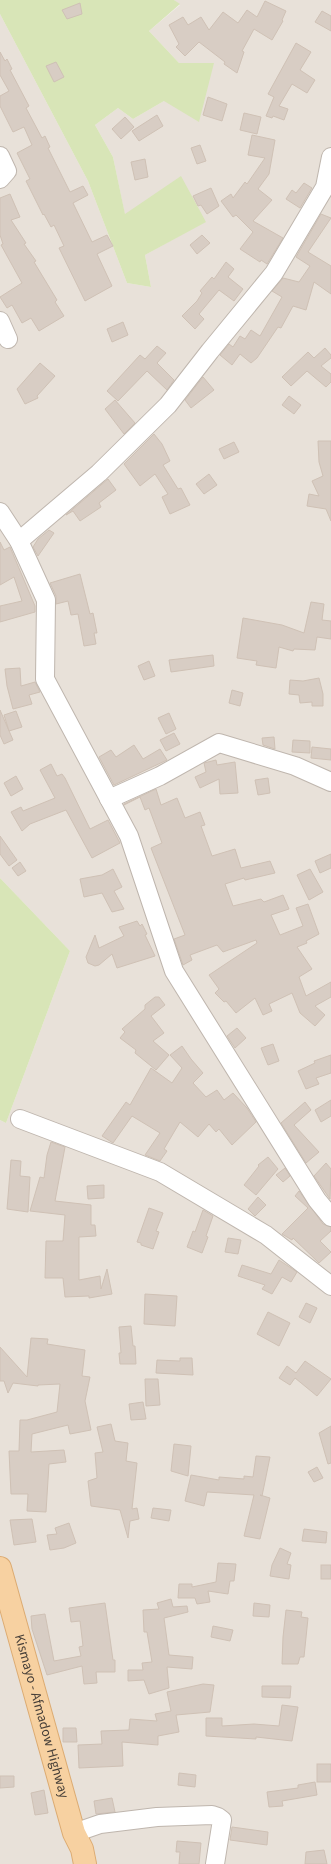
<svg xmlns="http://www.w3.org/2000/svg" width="331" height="1864" font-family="'Source Sans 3',sans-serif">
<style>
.residential{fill:#e8e1d9}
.green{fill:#d8e5b7}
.building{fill:#d8cdc4;stroke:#cfc1b5}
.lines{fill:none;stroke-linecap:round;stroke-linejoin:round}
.minor-casing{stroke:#bfb6ae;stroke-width:20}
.major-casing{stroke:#dcab72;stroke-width:24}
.minor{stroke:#fff;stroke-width:18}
.major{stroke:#f7d1a1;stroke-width:22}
.labels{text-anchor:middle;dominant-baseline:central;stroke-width:4;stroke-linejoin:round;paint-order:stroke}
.street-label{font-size:14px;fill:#484039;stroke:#fff}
</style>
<rect width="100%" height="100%" fill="#f4f0eb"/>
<path class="residential" d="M174 0H331V1864H0V1120L6 1123 70 951 0 878V14L88 181 127 283 151 287 145 255 206 221 125 215 113 157 95 125 118 108 133 119 164 101 213 63H179L149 31 180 5Z"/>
<g class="green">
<path d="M0 0H174L180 4 149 31 179 63H214L199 122 164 101 133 119 118 108 95 125 113 157 125 214 181 176 206 222 145 255 151 287 127 283 88 181 0 14Z"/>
<path d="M0 878 70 951 6 1123 0 1120Z"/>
</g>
<g class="building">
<path d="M265 1 286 11 282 20 283 21 272 40 254 29 242 51 244 52 237 73 224 64 225 62 199 42 185 56 176 47 179 44 169 25 183 17 188 25 201 17 209 30 223 12 238 23 247 10 257 17Z"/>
<path d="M80 3 82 14 67 19 62 10Z"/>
<path d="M322 11 331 16V31L315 22Z"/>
<path d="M296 43 311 52 300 70 315 80 307 93 292 84 279 106 288 109 284 120 273 116 272 118 266 116 274 97 268 94Z"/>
<path d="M0 52 5 61 7 59 12 69 10 70 29 106 26 108 42 138 45 136 50 147 48 148 70 192 83 186 88 195 73 203 92 242 107 235 113 246 97 254 112 286 85 301 59 248 64 246 54 225 51 227 44 214 43 215 26 181 30 179 17 153 32 145 24 127 13 132 0 106V96L9 91 0 75Z"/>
<path d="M56 62 64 77 54 82 46 66Z"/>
<path d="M208 97 227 104 222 121 203 115Z"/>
<path d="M244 113 261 117 257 134 240 130Z"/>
<path d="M157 115 163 126 139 141 132 131Z"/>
<path d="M125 117 134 127 121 139 112 129Z"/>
<path d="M252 135 275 140 269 174 258 189 272 200 253 221 283 238 267 264 261 260 260 262 240 249 253 232 236 215 233 217 221 201 231 194 233 198 245 182 247 184 265 158 248 155Z"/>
<path d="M200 145 206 161 197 164 191 148Z"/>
<path d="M145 159 148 177 135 180 131 162Z"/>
<path d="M304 183 312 188 300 208 286 199 292 190 296 193Z"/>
<path d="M211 188 219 206 207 214 201 205 198 206 193 196Z"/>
<path d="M10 194 20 217 11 220 26 243 24 244 36 261 34 262 57 300 55 302 64 316 39 331 31 318 22 323 12 305 7 308 0 297 22 283 1 245 3 244 0 235V198Z"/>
<path d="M321 214 331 218 308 252 331 266V294L314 282 306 310 293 306 281 328 278 327 257 358 251 363 240 354 232 365 220 355 229 344 233 347 240 336 245 339 251 330 260 336 282 297 272 291 283 278 299 282 310 266 296 257Z"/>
<path d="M202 235 210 243 197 254 190 245Z"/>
<path d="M226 262 234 269 228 277 243 289 234 301 219 290 199 314 204 319 195 329 182 316 197 301 202 293 200 291 212 277 214 279Z"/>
<path d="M123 322 128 335 112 342 107 329Z"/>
<path d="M157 346 166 353 157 363 174 380 167 390 147 371 118 401 107 391 140 355 145 359Z"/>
<path d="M325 348 331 355V358L321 366 331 374V382L326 387 307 371 291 386 282 377 308 352 314 358Z"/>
<path d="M40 363 55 376 37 396 38 398 25 404 17 389Z"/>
<path d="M203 377 214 390 191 408 185 400Z"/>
<path d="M289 396 301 405 294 414 282 405Z"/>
<path d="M115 400 135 423 124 434 105 409Z"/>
<path d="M154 434 162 444 170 461 163 465 178 489 181 488 190 505 170 514 162 497 168 494 155 474 140 486 124 464Z"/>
<path d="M318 441H331V521L326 509 307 506 309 494 319 496 312 481 323 476 319 462Z"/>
<path d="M234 442 239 452 224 459 219 449Z"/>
<path d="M209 474 217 485 204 494 196 484Z"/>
<path d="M108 479 116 490 99 503 101 507 80 521 73 511 66 515Z"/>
<path d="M49 530 54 533 38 556 33 547 38 539Z"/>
<path d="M0 542 4 550 10 547 35 606V612L0 622V606L22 601 14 577 0 585Z"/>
<path d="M80 574 90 614 93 613 97 633H94L96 644 84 646 78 614 71 615 68 601 56 604V596L50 583Z"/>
<path d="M311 602 324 604 322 620 331 621V639L317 637 315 650 294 649 293 651 279 647 276 668 256 665 257 661 237 658 243 618 282 625 304 633Z"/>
<path d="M213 655 214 666 171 672 169 660Z"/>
<path d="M149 661 155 676 144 680 138 666Z"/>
<path d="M20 668 21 686 35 682 40 692 29 695 32 704 13 709 7 686 5 669Z"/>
<path d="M319 678 323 694V706H312V702L300 703 299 695 289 694 290 680 303 681Z"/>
<path d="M232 690 243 693 240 706 229 703Z"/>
<path d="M0 710 13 740 4 744 0 735Z"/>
<path d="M16 711 22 727 9 731 4 715Z"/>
<path d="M169 713 176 729 166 734 158 718Z"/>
<path d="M174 733 180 744 166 751 160 740Z"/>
<path d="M274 737 275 749 263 745 262 738Z"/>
<path d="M293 740 310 741V753L292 752Z"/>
<path d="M134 745 143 759 160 749 167 760 114 785 99 757 111 750 116 757Z"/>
<path d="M312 747 331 749V760L311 758Z"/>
<path d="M216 760 217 765 235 762 238 793 220 794 219 779 200 788 195 777 206 772 204 763Z"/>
<path d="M51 764 57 776 62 774 65 778 90 829 108 820 120 843 92 858 66 810 30 824 22 831 11 812 21 807 23 811 55 798 40 770Z"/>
<path d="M16 776 23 789 11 796 4 783Z"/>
<path d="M268 778 270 793 258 795 255 780Z"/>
<path d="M156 789 161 805 177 798 185 818 200 812 205 825 201 826 212 856 235 849 241 868 270 861 275 873 245 880 244 878 225 884 233 906 261 899 264 902 283 895 289 909 271 915 280 935 303 926 296 908 308 904 319 934 306 941 307 943 297 947 312 969 299 977 306 996 331 982V997L315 1006 325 1015 315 1026 300 1013 292 993 269 1004 272 1011 263 1015 255 998 236 1013 226 1001 224 1002 215 993 219 989 209 975 257 943 256 940 223 952 217 945 190 955 192 960 183 965 174 939 185 935 151 848 162 843 149 808 145 810 140 797 124 805V804Z"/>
<path d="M0 836 17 860 9 866 0 854Z"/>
<path d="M331 854V868L320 873 315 861Z"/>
<path d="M20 862 26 871 18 876 12 868Z"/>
<path d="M113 869 122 887 114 891 124 909 112 912 102 893 84 897 80 879 102 875Z"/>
<path d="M310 869 323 892 309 900 297 875Z"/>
<path d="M137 921 140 926 142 924 147 934 145 935 155 956 117 968 112 954 99 965 95 966 88 963 86 957 95 935 99 948 124 936 119 927Z"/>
<path d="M155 997H159L165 1005 151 1016 164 1033 153 1041 169 1055 156 1070 135 1053 136 1050 120 1038 125 1032 122 1029 145 1009V1005Z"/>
<path d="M237 1028 246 1038 235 1048 227 1036Z"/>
<path d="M273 1044 279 1061 268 1065 261 1048Z"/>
<path d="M182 1046 191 1059 203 1073 193 1083 206 1097 217 1090 224 1100 233 1093 247 1108 256 1122 232 1145 219 1129 216 1132 209 1124 198 1137 180 1122 164 1149 167 1151 160 1161 145 1155 160 1133 132 1116 113 1143 102 1136 126 1102 130 1105 151 1068 172 1083 182 1068 170 1055Z"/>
<path d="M331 1055V1073L316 1078 319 1084 306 1089 298 1071 315 1063 314 1061Z"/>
<path d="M331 1100V1116L321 1122 315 1110Z"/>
<path d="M305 1102 311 1110 294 1125 319 1152 306 1163 281 1123Z"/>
<path d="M51 1142 65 1147 55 1201 91 1205V1225H95L96 1236 79 1237V1280L100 1276 101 1289 107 1269 112 1294 89 1298V1296L65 1297 63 1278H45L46 1241H63L65 1215 30 1211 40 1177 44 1178 47 1155Z"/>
<path d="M268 1157 278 1169 256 1195 244 1185 259 1166 258 1165Z"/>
<path d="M11 1160 21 1161 20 1176 30 1177 28 1212 7 1209Z"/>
<path d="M326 1163 331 1169 330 1199 314 1176Z"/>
<path d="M285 1168 290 1176 283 1182 276 1175Z"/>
<path d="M104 1185V1198L88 1199 87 1186Z"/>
<path d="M299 1191 323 1224 331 1227V1231L320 1241 331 1252 319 1263 293 1238 292 1240 282 1234 308 1208 295 1196Z"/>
<path d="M258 1197 266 1205 255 1216 248 1209Z"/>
<path d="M149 1208 163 1213 156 1231 159 1232 153 1249 141 1245V1243L137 1242Z"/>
<path d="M203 1210 213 1216 206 1236 208 1237 202 1253 187 1247 193 1231 195 1232Z"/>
<path d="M228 1238 241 1240 238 1254 225 1252Z"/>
<path d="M279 1260 297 1272 291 1282 282 1277 272 1294 262 1289 265 1285 238 1276 242 1265 271 1274Z"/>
<path d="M145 1294 177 1296 175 1326 144 1324Z"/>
<path d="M306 1303 317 1308 310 1323 299 1317Z"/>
<path d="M268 1312 290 1323 279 1346 257 1334Z"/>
<path d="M131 1326 133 1346H135L136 1364H120L119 1353H121L119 1327Z"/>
<path d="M31 1338 48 1339 47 1344 85 1350 82 1376 90 1377 85 1401 91 1430 70 1434 68 1425 32 1434 31 1452 64 1450 66 1462 49 1464 46 1512 27 1511 28 1494H11L9 1451H19L20 1420H27L57 1412 60 1384 38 1385V1386L13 1383 8 1393 4 1381H0V1347L27 1377Z"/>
<path d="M180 1358H192L193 1375 156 1373 157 1360 180 1361Z"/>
<path d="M305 1361 331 1379 317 1396 295 1378 290 1385 279 1378 287 1366 296 1373Z"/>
<path d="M145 1379H158L160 1405 146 1406Z"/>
<path d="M143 1402 146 1419 131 1420 129 1404Z"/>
<path d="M111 1424 115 1441 128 1443 126 1461 137 1463 132 1509 137 1508 139 1519 130 1521 128 1538 120 1510 91 1506 88 1481 97 1478 95 1453 103 1452 97 1427Z"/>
<path d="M331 1426V1463L328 1464 319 1433Z"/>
<path d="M174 1444 191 1446 188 1476 171 1471Z"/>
<path d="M256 1456 270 1457 262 1496 260 1495 270 1498 260 1539 244 1536 254 1495 207 1492 204 1506 185 1501 191 1475 219 1480V1477L244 1479V1476L253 1477Z"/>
<path d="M317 1467 323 1478 314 1482 308 1472Z"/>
<path d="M153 1508 171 1510 169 1521 151 1518Z"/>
<path d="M32 1519 36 1542 14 1545 10 1520Z"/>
<path d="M69 1523 76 1543 64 1548 50 1550 47 1535 57 1534 55 1528Z"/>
<path d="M304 1529 327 1532 326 1543 302 1541Z"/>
<path d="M280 1548 291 1553 287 1564 291 1565 289 1579 270 1576 272 1565Z"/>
<path d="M218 1563 236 1564 234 1581H230L228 1594 208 1591 210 1602 197 1604 195 1598H178L179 1584H192V1587L216 1582Z"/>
<rect x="321" y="1565" width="10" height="14"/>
<path d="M171 1599 173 1607 187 1606 188 1612 164 1618 169 1655 193 1657 192 1669 167 1667 169 1688 149 1694 144 1680 128 1681V1670H143L142 1663 152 1662 147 1632H144L143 1610 159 1609 157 1603Z"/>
<path d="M105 1603 113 1660H115V1672H96L97 1683 84 1684 82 1666 47 1675 32 1629 31 1616 45 1614 54 1661 81 1656 79 1647 83 1646 80 1621 71 1622 69 1608Z"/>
<path d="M254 1603 270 1605 269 1617 253 1616Z"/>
<path d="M286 1610 302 1612 301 1617 308 1618 304 1657H300L298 1664H282L283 1637Z"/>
<path d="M213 1626 233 1630 230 1641 211 1637Z"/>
<path d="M203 1684 214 1685 210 1712 176 1715 179 1732 158 1736V1745L122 1742 123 1766 79 1768 78 1745 102 1744 101 1731 129 1730 130 1719 157 1721 155 1714 171 1711 167 1692Z"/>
<path d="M262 1686H291L290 1698 262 1697Z"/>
<path d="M282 1705 298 1707 292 1741 256 1737V1739L206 1736V1718H222V1726L254 1724 279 1726Z"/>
<path d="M63 1728H76L77 1742H63Z"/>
<rect x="317" y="1764" width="14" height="18"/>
<path d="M179 1773 196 1775 195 1787 178 1785Z"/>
<path d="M0 1776H14V1787L0 1788Z"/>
<path d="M315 1782 317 1795 282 1801 283 1806 269 1807 267 1792 298 1788V1785Z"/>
<path d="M44 1790 48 1813 35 1815 31 1793Z"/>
<path d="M112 1798 115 1812 96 1814 94 1801Z"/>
<path d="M232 1827 268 1832 267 1845 230 1840Z"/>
<path d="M177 1841 201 1843 199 1864H179L180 1852H176Z"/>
<path d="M324 1850 327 1864H305L306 1852Z"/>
</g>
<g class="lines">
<g class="minor-casing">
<g id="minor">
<path d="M0 156 7 171 0 179"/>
<path d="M0 321 8 339"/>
<path d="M0 512 19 541 46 600 45 679 129 836 174 971 317 1200 331 1217"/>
<path d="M19 541 99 473 168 405 210 351 274 273 325 187 331 157"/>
<path d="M109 799 160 776 219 743 295 766 331 782"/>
<path d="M20 1119 160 1172 266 1235 331 1286"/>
<path d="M74 1833 100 1824 157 1817 212 1815 218 1817 222 1820 215 1864"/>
</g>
</g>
<g class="major-casing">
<g id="major">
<path id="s1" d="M0 1568 74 1833 82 1849 85 1864"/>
</g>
</g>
<use href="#minor" class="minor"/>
<use href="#major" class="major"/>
</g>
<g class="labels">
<g class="street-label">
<text stroke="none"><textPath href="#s1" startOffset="154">Kismayo - Afmadow Highway</textPath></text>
</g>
</g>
</svg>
